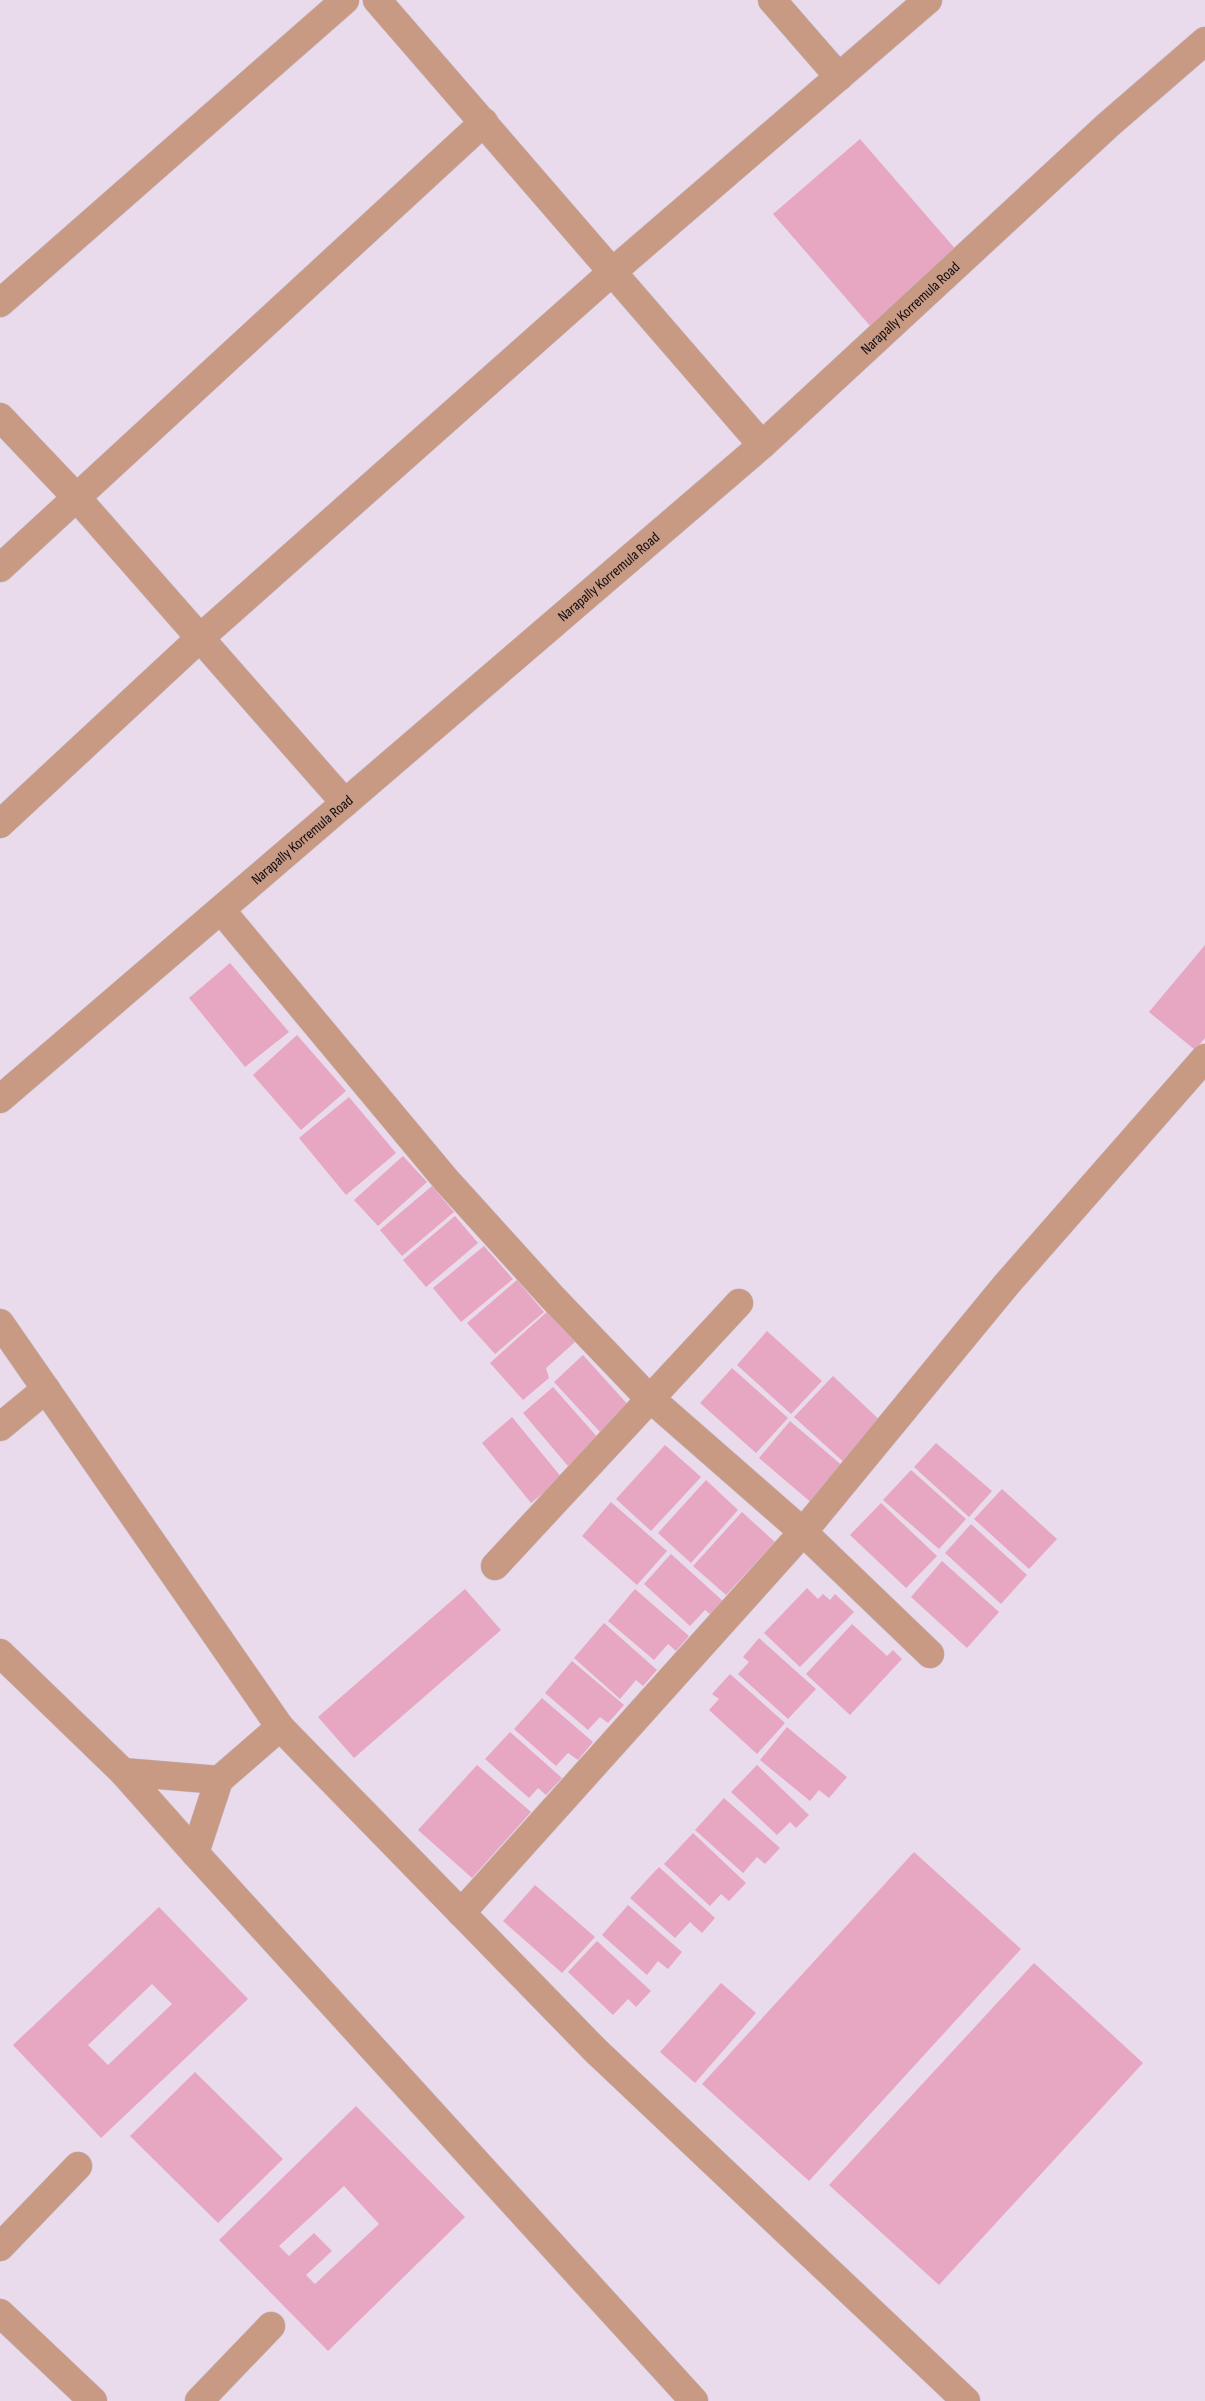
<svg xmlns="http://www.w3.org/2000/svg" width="1205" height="2401" font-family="'Sofia Sans Condensed',sans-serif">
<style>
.building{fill:#e7a6c2;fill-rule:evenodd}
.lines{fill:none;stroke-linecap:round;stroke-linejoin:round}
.minor-casing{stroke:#c7bac9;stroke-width:29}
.minor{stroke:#c89a83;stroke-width:28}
.labels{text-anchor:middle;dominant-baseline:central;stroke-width:4;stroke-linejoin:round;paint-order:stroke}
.street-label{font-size:15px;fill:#0f0a10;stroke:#fff}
</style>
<rect width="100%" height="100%" fill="#eadbec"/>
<g class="building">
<path d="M860 139 958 252 871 327 773 214Z"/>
<path d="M1205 945V1038L1195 1050 1149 1012Z"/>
<path d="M230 963 289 1032 245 1067 189 998Z"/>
<path d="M297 1035 346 1091 301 1130 253 1075Z"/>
<path d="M349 1097 396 1153 346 1195 299 1138Z"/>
<path d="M403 1156 427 1182 378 1226 354 1200Z"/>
<path d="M432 1186 454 1212 402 1256 380 1230Z"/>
<path d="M455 1216 478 1243 426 1287 403 1260Z"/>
<path d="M484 1246 513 1279 461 1322 433 1288Z"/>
<path d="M517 1280 544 1312 495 1354 467 1323Z"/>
<path d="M548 1311 575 1342 546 1368 549 1378 523 1400 490 1363Z"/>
<path d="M767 1331 822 1381 791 1414 737 1365Z"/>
<path d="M583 1355 630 1407 601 1433 554 1382Z"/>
<path d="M732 1368 788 1418 756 1453 700 1403Z"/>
<path d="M833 1376 885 1425 847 1465 794 1417Z"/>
<path d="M553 1387 599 1439 568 1466 523 1413Z"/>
<path d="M512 1417 562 1478 531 1503 482 1443Z"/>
<path d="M790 1421 845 1468 814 1505 759 1458Z"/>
<path d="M936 1443 992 1491 969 1517 914 1467Z"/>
<path d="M665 1445 701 1477 651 1531 616 1499Z"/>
<path d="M911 1470 966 1519 939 1549 883 1500Z"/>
<path d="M706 1480 738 1510 691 1563 658 1533Z"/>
<path d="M1002 1489 1057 1539 1029 1569 974 1519Z"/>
<path d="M611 1502 667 1551 637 1585 582 1536Z"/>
<path d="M881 1503 937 1556 906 1588 850 1535Z"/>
<path d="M742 1512 775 1542 726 1595 693 1566Z"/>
<path d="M971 1524 1027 1575 1001 1604 945 1553Z"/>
<path d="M671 1554 724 1602 711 1615 705 1610 690 1626 644 1584Z"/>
<path d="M942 1561 999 1612 967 1648 911 1597Z"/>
<path d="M807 1588 818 1599 823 1594 830 1600 835 1594 854 1612 800 1667 764 1633Z"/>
<path d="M465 1589 501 1630 354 1758 318 1717Z"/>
<path d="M635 1589 689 1636 676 1651 668 1644 654 1660 608 1621Z"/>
<path d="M604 1623 657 1670 643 1686 636 1680 620 1699 574 1658Z"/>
<path d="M852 1624 887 1656 893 1650 902 1659 850 1715 806 1674Z"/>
<path d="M759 1638 816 1689 788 1719 738 1674 749 1662 743 1657Z"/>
<path d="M572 1661 624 1705 608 1723 600 1717 588 1730 545 1693Z"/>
<path d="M730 1674 785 1723 757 1754 709 1710 719 1699 712 1694Z"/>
<path d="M542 1698 593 1742 578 1760 568 1753 556 1766 514 1729Z"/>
<path d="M787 1727 847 1777 829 1798 819 1790 810 1801 760 1760Z"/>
<path d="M510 1732 562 1778 546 1795 538 1788 529 1798 485 1759Z"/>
<path d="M477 1765 531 1812 472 1878 418 1830Z"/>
<path d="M757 1765 809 1815 796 1828 790 1822 777 1835 731 1792Z"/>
<path d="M724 1798 780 1848 765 1864 757 1857 743 1873 695 1830Z"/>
<path d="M693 1833 746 1883 729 1901 721 1894 710 1906 664 1864Z"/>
<path d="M914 1852 1021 1949 809 2181 702 2084Z"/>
<path d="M659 1867 715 1918 702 1933 690 1922 675 1938 630 1898Z"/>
<path d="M535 1885 595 1937 562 1973 503 1921Z"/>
<path d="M628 1905 682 1952 668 1969 658 1961 647 1975 602 1935Z"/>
<path d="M159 1907 248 1999 101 2138 13 2045ZM152 1984 172 2004 108 2065 88 2045Z"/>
<path d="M597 1941 651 1991 636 2007 628 1999 613 2015 568 1972Z"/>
<path d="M1034 1963 1143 2063 939 2285 829 2185Z"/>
<path d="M721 1983 756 2013 695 2083 660 2052Z"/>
<path d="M195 2072 283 2159 218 2223 130 2136Z"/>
<path d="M356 2106 465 2217 328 2351 219 2240ZM344 2186 379 2224 315 2284 306 2275 332 2251 314 2233 289 2256 279 2246Z"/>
</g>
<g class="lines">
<g class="minor-casing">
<g id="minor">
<path d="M377 0 762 445"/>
<path d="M772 0 839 77"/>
<path d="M0 303 345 0"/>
<path d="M0 417 77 498 345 803"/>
<path d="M0 568 484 122"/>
<path d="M0 824 200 638 611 273 928 0"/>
<path d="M221 910 446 1180 552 1297 643 1392 803 1532 930 1654"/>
<path id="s1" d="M0 1099 762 445 1108 125 1205 41"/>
<path d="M0 1323 280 1727 595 2050 966 2401"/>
<path d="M0 1427 46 1389"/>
<path d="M495 1566 739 1303"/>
<path d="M0 1653 123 1772 219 1780"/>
<path d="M280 1727 219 1780 195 1853 694 2401"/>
<path d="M123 1772 195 1853"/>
<path d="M461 1913 803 1532 1006 1285 1205 1058"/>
<path d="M0 2247 78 2166"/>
<path d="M0 2313 93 2401"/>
<path d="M199 2401 271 2326"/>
</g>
</g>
<use href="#minor" class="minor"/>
</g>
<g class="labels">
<g class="street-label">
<text stroke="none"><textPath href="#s1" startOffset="1206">Narapally Korremula Road</textPath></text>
<text stroke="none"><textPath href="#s1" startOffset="802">Narapally Korremula Road</textPath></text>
<text stroke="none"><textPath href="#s1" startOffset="398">Narapally Korremula Road</textPath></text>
</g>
</g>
</svg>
